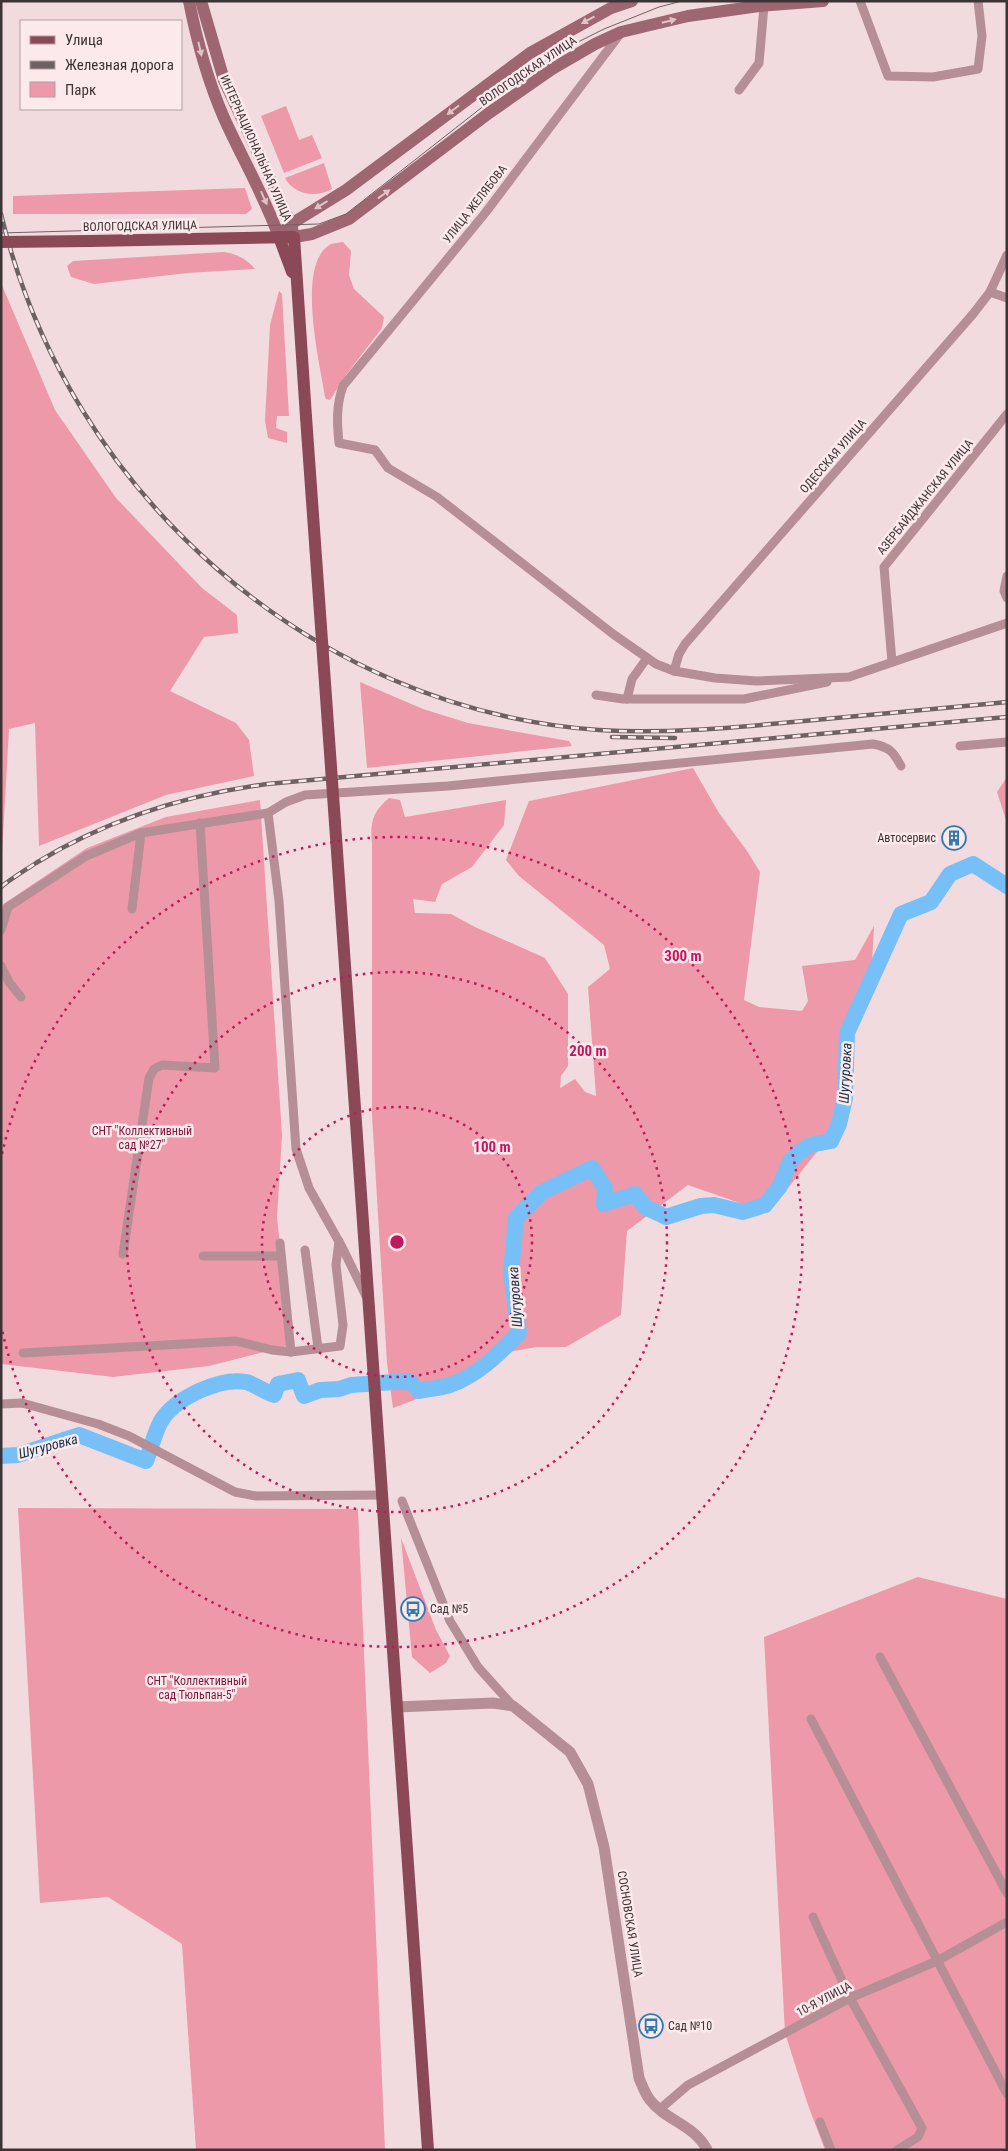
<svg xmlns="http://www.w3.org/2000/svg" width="1008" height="2151" font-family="'Roboto Condensed',sans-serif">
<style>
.green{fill:#ed99a9}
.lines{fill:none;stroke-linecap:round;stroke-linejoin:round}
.river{stroke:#77bff7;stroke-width:16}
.minor{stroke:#b68e95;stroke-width:9}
.tertiary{stroke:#b68e95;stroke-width:11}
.secondary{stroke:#9e6670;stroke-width:12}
.primary{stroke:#8b4856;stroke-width:12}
.tram{stroke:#6e6163;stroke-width:1}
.rail-casing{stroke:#6e6163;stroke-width:4.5}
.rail{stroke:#fce9ec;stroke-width:2.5;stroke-dasharray:8;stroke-linecap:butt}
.primary-bridge{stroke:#8b4856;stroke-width:12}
.oneway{fill:#e0c2c7}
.ring{fill:none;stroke:#c2185b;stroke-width:2.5;stroke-dasharray:2.5 5}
.labels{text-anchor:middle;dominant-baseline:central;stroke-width:5;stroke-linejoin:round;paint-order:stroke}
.street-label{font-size:12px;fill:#3c3334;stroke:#fce9ec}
.poi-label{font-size:12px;fill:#3c3334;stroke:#fce9ec;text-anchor:start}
.park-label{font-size:12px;fill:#7d1638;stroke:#fce9ec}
.water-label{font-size:14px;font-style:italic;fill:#123147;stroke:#fce9ec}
.centre{fill:#c2185b;stroke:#fce9ec;stroke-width:2.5}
.ring-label{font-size:15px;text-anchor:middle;font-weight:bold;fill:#c2185b;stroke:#fce9ec;stroke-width:5;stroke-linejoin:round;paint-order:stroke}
</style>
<rect width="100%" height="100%" fill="#f2dbde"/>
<g class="green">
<path d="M286 106 299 140 312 135 322 158 284 173 261 116Z"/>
<path d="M324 163 332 189C316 198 294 195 285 178Z"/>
<path d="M245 188 252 209 246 214H13V196Z"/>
<path d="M343 242 351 251 349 275 354 289 384 317 382 328 346 375 330 400 326 399 325 397C320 363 295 263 331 244 334 243 340 243 343 242Z"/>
<path d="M224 252C237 254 247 259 255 269L187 273 94 284 71 277 67 266 73 261Z"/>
<path d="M1 283 55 410 116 498 202 588 237 615 238 633 204 637 170 691 236 723 249 740 254 776 166 795 39 846 35 723 9 729 1 871Z"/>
<path d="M279 291 282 294 289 416H277L276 428 287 432V443L268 438 265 421 270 325Z"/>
<path d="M360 682 423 709 468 723 569 741 572 746 367 768Z"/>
<path d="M693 768 719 813 747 851 760 872 744 1000 759 1007 802 1011 808 1001 802 966 855 960 874 926 871 980 839 1046 851 1069 832 1133 768 1213 688 1185 627 1231 621 1315 566 1347H537L503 1353 472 1378 393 1408 387 1363 372 1115V844C370 823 372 812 389 798L400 800 405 817 506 800 504 825 472 867 442 884 435 902 413 899 415 913 451 914 475 927 545 958 568 994V1066L561 1076 560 1088 575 1079 585 1092 596 1096 588 987 610 969 604 945 519 876 506 860 529 801Z"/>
<path d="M1007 777V823L997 792Z"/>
<path d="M260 800 282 1135 277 1218 291 1345 209 1366 113 1377 1 1364 2 905 87 848 166 817Z"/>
<path d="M18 1508 358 1509 385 2150H196L182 1944 108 1897 40 1903Z"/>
<path d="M401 1538 436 1630 450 1656 446 1663 430 1673 412 1657Z"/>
<path d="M918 1577 1007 1599V2150H825L808 2105 785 2033 764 1637Z"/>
</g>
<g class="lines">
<path class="river" d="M1 1456 18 1455 79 1435 146 1461C151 1449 156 1427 163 1418 178 1397 221 1377 246 1382 252 1383 265 1392 274 1395L278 1384 298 1380 304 1396 320 1390 339 1389 351 1385 409 1381 419 1391C429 1389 440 1388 450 1385 477 1376 500 1353 519 1333L511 1273 516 1218 542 1192 592 1168 605 1188 604 1204 635 1194 645 1207 666 1217 701 1206 714 1205 743 1212 765 1205 780 1186 790 1162 797 1154 810 1145 831 1141 839 1124 845 1098 847 1033 901 914 931 902 950 874 973 864 1007 886"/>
<g class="minor">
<path d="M860 1 888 76 933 77 978 69 982 36 978 1"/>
<path d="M620 34 486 212 343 386C336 405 337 423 339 443L375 450 388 468 437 497 613 634 656 664 674 671 715 678 756 681 849 677 1007 623"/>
<path d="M739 90 759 63 764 6"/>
<path d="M990 292 1007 298"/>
<path d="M1007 576 1004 591 1007 598"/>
<path d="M892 662 884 567 1007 414"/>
<path d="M674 671 679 654 685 644 973 314 990 292 1007 255"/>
<path d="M596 695 623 699H744L827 682"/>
<path d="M627 699 632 679 647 658"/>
<path d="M960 746 1007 742"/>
<path d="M268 813 279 901 296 1149 309 1188 342 1247 366 1296"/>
<path d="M132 909 141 833 268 813 286 802 305 795 448 786 873 744C889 747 893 751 901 766"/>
<path d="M1 930 8 907 86 856 141 833"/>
<path d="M1 966 9 982 21 997"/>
<path d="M280 1243 291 1352 340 1346 343 1325 336 1265 339 1241"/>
<path d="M305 1250 318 1348"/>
<path d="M123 1254 149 1078 154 1069 162 1065 215 1068 200 823"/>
<path d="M203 1256H281"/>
<path d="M23 1353 236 1341 272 1350 291 1352"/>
<path d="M1 1404 22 1403 98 1424 129 1436 235 1492 256 1496 382 1495"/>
<path d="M402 1501 450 1621 478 1667 513 1706"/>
<path d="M880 1657 1007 1893"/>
<path d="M811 1719 1007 2094"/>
<path d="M813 1917 850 1998 922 2128 918 2137 897 2150"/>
<path d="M660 2109 688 2085 850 1998 937 1961 1007 1922"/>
<path d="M820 2122 831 2150"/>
</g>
<path class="tertiary" d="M397 1707 493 1703 513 1706 570 1752 588 1784 604 1847 639 2078C642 2085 645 2094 650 2100 666 2121 695 2125 707 2150"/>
<g class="secondary">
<path d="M189 1C197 42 208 81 224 118 242 158 264 195 279 237L291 224 346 190 530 53 611 8 632 1"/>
<path d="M201 1 224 80 291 224 294 237 312 234 349 219 489 113 552 69 595 44 621 32 688 16 759 6 823 1"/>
</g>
<g class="primary">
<path d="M279 237 292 272"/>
<path d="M90 241 294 237 306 417"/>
<path d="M335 823 428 2150"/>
</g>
<path class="tram" d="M1 233 319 224 346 214 490 101 560 51 604 29 659 7 682 1"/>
<g class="rail-casing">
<g id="rail">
<path d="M1 214C67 492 311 710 599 730 664 734 729 728 793 722 865 715 936 709 1007 702"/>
<path d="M612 737 675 738"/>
<path d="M1 887C12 878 24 871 36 863 106 820 186 795 267 784L1007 717"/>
</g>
</g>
<use href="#rail" class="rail"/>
<g class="primary-bridge">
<path d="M1 242 90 241"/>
<path d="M306 417 335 823"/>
</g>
</g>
<defs><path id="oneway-solid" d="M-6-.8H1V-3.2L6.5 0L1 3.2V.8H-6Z" transform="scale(1.25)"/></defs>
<g class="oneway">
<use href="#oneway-solid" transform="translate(588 20) rotate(151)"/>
<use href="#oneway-solid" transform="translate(669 21) rotate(-14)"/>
<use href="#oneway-solid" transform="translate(200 49) rotate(77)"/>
<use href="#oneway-solid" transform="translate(453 110) rotate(143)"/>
<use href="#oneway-solid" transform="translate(384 194) rotate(-36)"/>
<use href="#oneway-solid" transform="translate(264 198) rotate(66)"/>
<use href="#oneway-solid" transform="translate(321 205) rotate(149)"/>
</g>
<g class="ring">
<circle cx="397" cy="1242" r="135"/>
<circle cx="397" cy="1242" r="270"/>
<path d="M2 1154A405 405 0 1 1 2 1330"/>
</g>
<defs>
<g id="building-ring" transform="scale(1.25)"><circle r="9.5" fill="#fce9ec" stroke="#317aae" stroke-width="1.5"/><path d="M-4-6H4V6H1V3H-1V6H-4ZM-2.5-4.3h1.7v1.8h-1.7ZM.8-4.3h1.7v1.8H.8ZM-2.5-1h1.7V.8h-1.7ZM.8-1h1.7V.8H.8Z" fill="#317aae"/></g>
<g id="bus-ring" transform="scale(1.25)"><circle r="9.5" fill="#fce9ec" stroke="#317aae" stroke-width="1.5"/><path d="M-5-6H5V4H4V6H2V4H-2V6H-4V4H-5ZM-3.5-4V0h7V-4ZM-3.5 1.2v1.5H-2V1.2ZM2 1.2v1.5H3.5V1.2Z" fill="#317aae"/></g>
</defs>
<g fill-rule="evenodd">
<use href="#building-ring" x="954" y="838"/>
<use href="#bus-ring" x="413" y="1609"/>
<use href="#bus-ring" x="651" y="2026"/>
</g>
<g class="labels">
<g class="street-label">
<text transform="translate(528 71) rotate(-34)">ВОЛОГОДСКАЯ УЛИЦА</text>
<text transform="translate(256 148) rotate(66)">ИНТЕРНАЦИОНАЛЬНАЯ УЛИЦА</text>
<text transform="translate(475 204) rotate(-52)">УЛИЦА ЖЕЛЯБОВА</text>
<text transform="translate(140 226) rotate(-1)">ВОЛОГОДСКАЯ УЛИЦА</text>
<text transform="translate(833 456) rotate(-49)">ОДЕССКАЯ УЛИЦА</text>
<text transform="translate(925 497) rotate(-51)">АЗЕРБАЙДЖАНСКАЯ УЛИЦА</text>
<text transform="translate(630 1924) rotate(81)">СОСНОВСКАЯ УЛИЦА</text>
<text transform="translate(824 1999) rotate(-28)">10-Я УЛИЦА</text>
</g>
<g class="poi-label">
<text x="936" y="838" text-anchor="end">Автосервис</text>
<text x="430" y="1609">Сад №5</text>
<text x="668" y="2026">Сад №10</text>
</g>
<g class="park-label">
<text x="142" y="1131">СНТ "Коллективный<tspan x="142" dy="14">сад №27"</tspan></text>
<text x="197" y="1681">СНТ "Коллективный<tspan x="197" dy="14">сад Тюльпан-5"</tspan></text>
</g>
<g class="water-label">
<text transform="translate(845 1073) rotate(-87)">Шугуровка</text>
<text transform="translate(515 1297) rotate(-94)">Шугуровка</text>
<text transform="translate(48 1446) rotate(-15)">Шугуровка</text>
</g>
</g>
<circle cx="397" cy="1242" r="8" class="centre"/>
<g class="ring-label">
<text x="683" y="961">300 m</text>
<text x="588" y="1056">200 m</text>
<text x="492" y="1152">100 m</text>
</g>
<rect width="1008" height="2151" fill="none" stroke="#3c3334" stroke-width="5"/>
<rect x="20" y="20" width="162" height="90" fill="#fce9ec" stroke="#afa0a2"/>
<rect x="30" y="36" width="25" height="8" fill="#8b4856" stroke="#afa0a2"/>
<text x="65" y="45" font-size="15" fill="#3c3334">Улица</text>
<rect x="30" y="61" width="25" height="8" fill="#6e6163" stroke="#afa0a2"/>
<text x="65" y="70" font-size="15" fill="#3c3334">Железная дорога</text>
<rect x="30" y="82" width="25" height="15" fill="#ed99a9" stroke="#afa0a2"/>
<text x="65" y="95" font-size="15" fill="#3c3334">Парк</text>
</svg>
